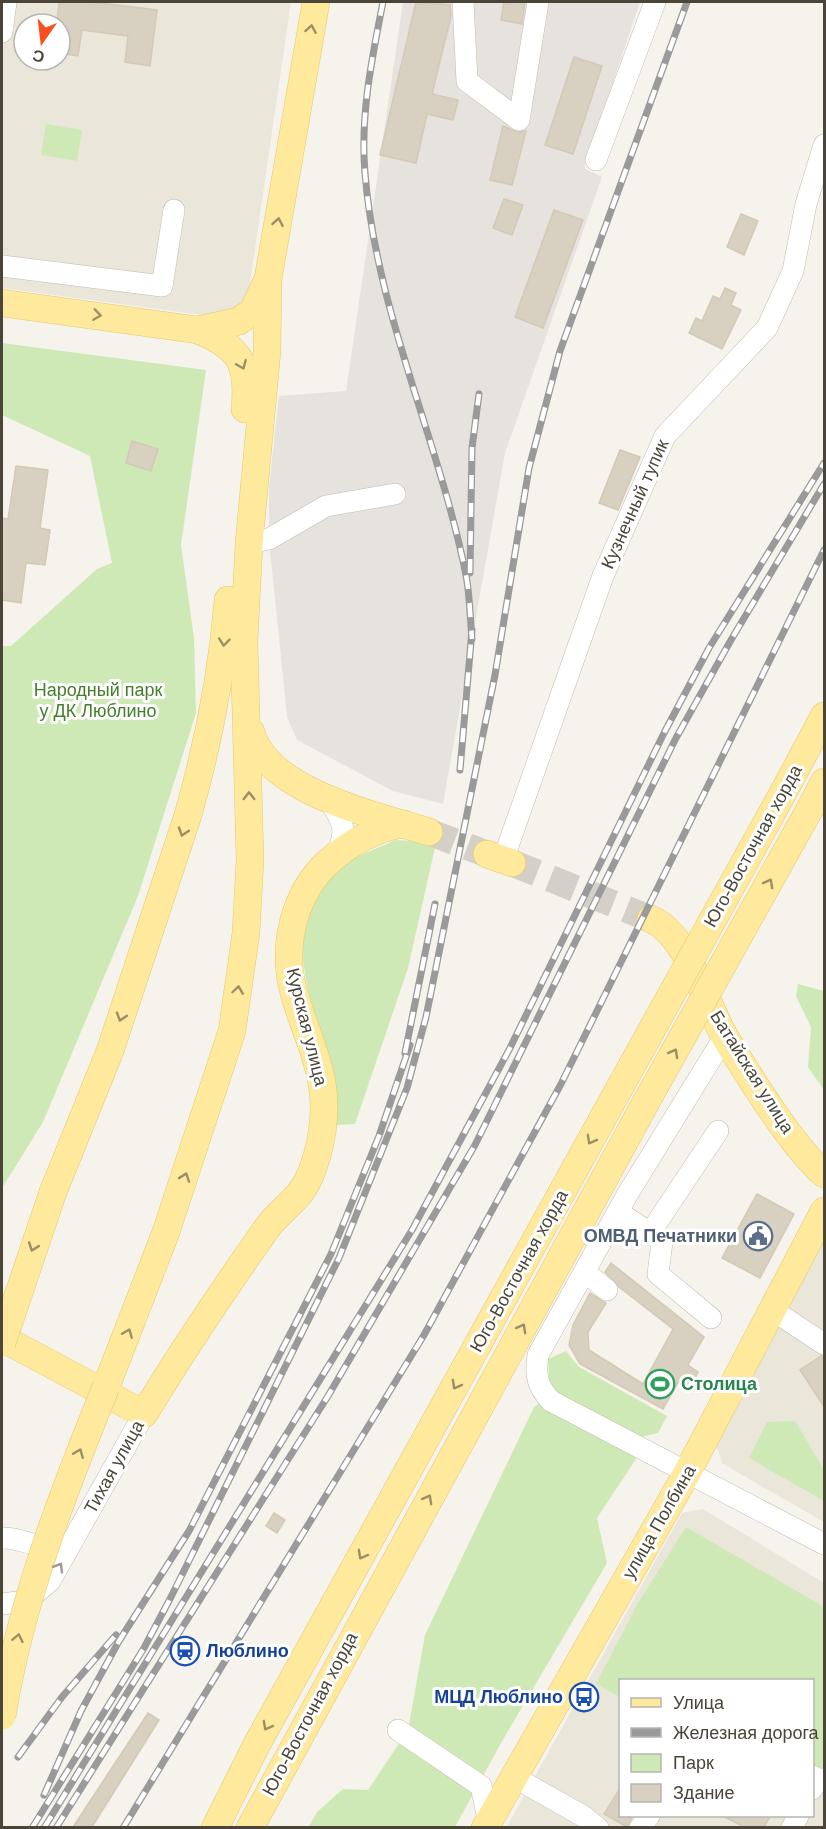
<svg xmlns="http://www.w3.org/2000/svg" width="826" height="1829" font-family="Helvetica,sans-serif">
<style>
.residential{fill:#eae6da;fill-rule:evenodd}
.industrial{fill:#e6e2dd}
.green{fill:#cee9b5}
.building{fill:#d8d0c1;stroke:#d3c9b4;stroke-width:1.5}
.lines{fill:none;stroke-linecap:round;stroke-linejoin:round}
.major-tunnel{stroke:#d4d0c8;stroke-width:27;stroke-dasharray:27 14;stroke-linecap:butt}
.minor-casing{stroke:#c2bcae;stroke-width:22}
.major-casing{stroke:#e5c86b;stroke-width:28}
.minor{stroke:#fff;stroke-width:21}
.major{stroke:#fee99c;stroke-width:27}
.rail-casing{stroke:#9a9a9a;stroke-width:7}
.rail{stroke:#fff;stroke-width:4.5;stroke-dasharray:14;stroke-linecap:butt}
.major-bridge-casing{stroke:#e5c86b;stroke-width:28;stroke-linecap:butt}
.major-bridge{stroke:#fee99c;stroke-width:27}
.oneway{stroke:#9c8f66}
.oneway2{stroke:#9c9992}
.labels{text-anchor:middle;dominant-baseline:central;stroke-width:6;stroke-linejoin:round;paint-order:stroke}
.street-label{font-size:18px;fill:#4b4539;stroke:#fff}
.park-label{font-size:18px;fill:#457e2b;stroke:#fff}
.service-label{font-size:18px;font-weight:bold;fill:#4e5e75;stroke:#fff;text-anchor:end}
.leisure-label{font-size:18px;font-weight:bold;fill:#27864d;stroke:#fff;text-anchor:start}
.transit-label{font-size:18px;font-weight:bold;fill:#164399;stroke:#fff;text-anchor:start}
</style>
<rect width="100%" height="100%" fill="#f6f3ec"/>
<g class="residential">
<path d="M2 2H291L246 310 225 318 2 288ZM24 24H60V60H24Z"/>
<path d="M824 1240V1522L723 1464 716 1445Z"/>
<path d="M703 1509 824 1583V1827L506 1828 682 1513ZM620 1680H812V1816H620Z"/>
</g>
<path class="industrial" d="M403 2H640L584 168 602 177 505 453 443 804 393 791 297 740 287 717 269 539V487L279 396 346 391Z"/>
<g class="green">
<path d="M46 124 82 130 77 161 41 155Z"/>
<path d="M2 343 206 370 181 545 194 638 196 713 138 896 43 1122 2 1188V646H11L97 569 112 563 90 456 2 415Z"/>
<path d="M396 840 436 843 408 968 355 1124 337 1125C337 1110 337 1094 334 1079 318 1015 276 939 328 878 344 859 374 850 396 840Z"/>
<path d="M798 984 824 991V1090L808 1067 811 1027 796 996Z"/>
<path d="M566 1351 579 1367 667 1416 658 1433 637 1438 550 1392 548 1359Z"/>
<path d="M541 1402 638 1456 597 1518 607 1563 501 1743 455 1827 308 1828 317 1812 343 1789 368 1790 408 1730 425 1635 534 1407Z"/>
<path d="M795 1421 824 1470V1501L749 1458 767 1422Z"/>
<path d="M686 1527 824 1607V1781L813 1774 812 1680H620V1697L596 1684 638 1603Z"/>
</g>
<g class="building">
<path d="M59 2H92L157 10 150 66 125 62 128 36 82 30 78 56 60 53V24H57Z"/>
<path d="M416 2 450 5 451 16 432 94 458 100 453 120 427 114 416 163 380 155Z"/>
<path d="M504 2H525L522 24 501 20Z"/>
<path d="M574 57 602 66 573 154 545 145Z"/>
<path d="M503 126 517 132 526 131 512 185 490 180Z"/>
<path d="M504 199 523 205 512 235 493 228Z"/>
<path d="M554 210 583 220 543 328 515 317Z"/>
<path d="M741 214 758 221 744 255 727 247Z"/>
<path d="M725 288 736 293 731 305 741 310 722 349 689 333 696 318 702 321 713 296 720 299Z"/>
<path d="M132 441 158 449 151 471 126 463Z"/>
<path d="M620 450 640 457 618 510 599 503Z"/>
<path d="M16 466 48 470 40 528 50 530 45 565 26 563 21 603 2 600V518L8 519Z"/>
<path d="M757 1194 794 1214 760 1278 722 1258Z"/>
<path d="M611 1263 704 1337 688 1365 698 1372 691 1386 679 1381 663 1409 580 1364 569 1345 573 1325 590 1293 606 1303 588 1332 589 1350 643 1384 673 1329 619 1287 605 1272Z"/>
<path d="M821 1356 825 1357V1408L800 1370Z"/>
<path d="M274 1513 285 1520 277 1533 266 1526Z"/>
<path d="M148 1713 159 1720 92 1827H73Z"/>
<path d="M621 1787V1815H633L627 1827 604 1814Z"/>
<path d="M721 1815H771L764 1827H744Z"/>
</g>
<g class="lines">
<g class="major-tunnel">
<path d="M429 832 487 854"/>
<path d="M512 863 651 919"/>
</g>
<g class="minor-casing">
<g id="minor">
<path d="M463 2 467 81 519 120 538 2"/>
<path d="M2 32 6 2"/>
<path d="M596 160 655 2"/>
<path d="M2 266 162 286 174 210"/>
<path d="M249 543 269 539 326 506 395 494"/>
<path d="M328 799C343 821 348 828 337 854"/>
<path d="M503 860 603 576 665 436 767 328 793 271 806 204 824 145"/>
<path d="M725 1036 627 1195 538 1355C535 1375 537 1386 551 1401L824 1544"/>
<path d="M618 1212 650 1233 718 1131"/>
<path d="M650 1233 662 1242 658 1274 711 1318"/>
<path d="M585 1272 607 1290"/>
<path d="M771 1309 824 1344"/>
<path d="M2 1538C22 1537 39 1552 59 1542"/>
<path d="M2 1604 26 1601 50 1581 144 1414"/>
<path d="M398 1730 481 1786 490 1828"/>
<path d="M512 1776 583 1816 598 1828"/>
<path d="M812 1776 818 1779 812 1789"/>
<path d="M640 1828 649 1816"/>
<path d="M792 1828 798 1816"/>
</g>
</g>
<g class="major-casing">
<g id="major">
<path d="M2 303 198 330 239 321 253 311 266 283"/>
<path d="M198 330C241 348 249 363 245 409"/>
<path d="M251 732C267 792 376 815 429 832"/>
<path d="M783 793 824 716"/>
<path d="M811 807 824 782"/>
<path d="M487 854 512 863"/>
<path d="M651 919C688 935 705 1003 725 1037 749 1076 791 1145 824 1174"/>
<path d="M53 1192 110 1051 188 815C208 745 222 673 228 600"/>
<path d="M2 1338 144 1414C183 1350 224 1289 267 1228 279 1211 299 1200 308 1180 322 1150 328 1111 321 1078 314 1043 295 1009 290 974 285 933 298 890 328 862 350 843 375 828 404 824"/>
<path d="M106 1387 166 1232 232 1031 246 933 250 860 244 641 249 543 267 351 268 279 316 2"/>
<path d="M215 1828 257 1744 619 1089"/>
<path d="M250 1828 645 1104"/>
<path d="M485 1828 687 1473 824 1211"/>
</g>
</g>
<use href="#minor" class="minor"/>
<use href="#major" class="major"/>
<g class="rail-casing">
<g id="rail">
<path d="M383 2C372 58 360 115 365 173 376 312 439 440 466 575 470 596 470 618 472 639"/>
<path d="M470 573 472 448 479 394"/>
<path d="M460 770 472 630"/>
<path d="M405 1053 435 904"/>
<path d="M18 1757 62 1697 116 1635"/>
<path d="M44 1795 81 1711 119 1641 189 1531 331 1254 379 1136 410 1045"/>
<path d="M32 1828 144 1648 171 1597 339 1258 407 1088 426 1017 495 675 529 468 560 351 687 2"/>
<path d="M44 1828 412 1230 509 1050 664 733 709 648 824 463"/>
<path d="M56 1828 328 1396 475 1145 676 738 731 640 824 484"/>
<path d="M123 1828 424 1335 561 1084 824 550"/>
</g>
</g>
<use href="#rail" class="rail"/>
<g class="major-bridge-casing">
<g id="major-bridge">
<path d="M619 1089 783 793"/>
<path d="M645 1104 811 807"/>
<path d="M2 1343 53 1192"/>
<path d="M2 1716C21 1601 62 1495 106 1387"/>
</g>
</g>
<use href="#major-bridge" class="major-bridge"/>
</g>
<defs><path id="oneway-chevron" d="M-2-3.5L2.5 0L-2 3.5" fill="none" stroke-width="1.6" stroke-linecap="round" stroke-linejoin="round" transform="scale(1.5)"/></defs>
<g class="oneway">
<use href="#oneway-chevron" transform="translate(311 29) rotate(-80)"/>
<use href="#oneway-chevron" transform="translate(278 222) rotate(-80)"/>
<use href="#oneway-chevron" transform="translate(97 315) rotate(8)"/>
<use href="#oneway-chevron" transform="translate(242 365) rotate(67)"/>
<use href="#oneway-chevron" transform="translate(224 642) rotate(96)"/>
<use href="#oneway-chevron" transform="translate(249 796) rotate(-90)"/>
<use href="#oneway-chevron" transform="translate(183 832) rotate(108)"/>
<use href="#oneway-chevron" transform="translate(769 883) rotate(-61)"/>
<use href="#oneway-chevron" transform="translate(238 990) rotate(-82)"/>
<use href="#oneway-chevron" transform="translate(121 1017) rotate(108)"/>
<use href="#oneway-chevron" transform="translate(674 1053) rotate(-61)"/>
<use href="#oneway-chevron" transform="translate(591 1140) rotate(119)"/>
<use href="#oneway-chevron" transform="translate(185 1177) rotate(-71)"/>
<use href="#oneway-chevron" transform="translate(33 1247) rotate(110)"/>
<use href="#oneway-chevron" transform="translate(522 1328) rotate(-61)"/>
<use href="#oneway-chevron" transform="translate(128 1333) rotate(-68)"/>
<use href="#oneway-chevron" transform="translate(456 1385) rotate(119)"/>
<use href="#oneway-chevron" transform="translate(79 1453) rotate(-68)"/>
<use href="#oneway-chevron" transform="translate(428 1499) rotate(-61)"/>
<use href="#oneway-chevron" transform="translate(362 1555) rotate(119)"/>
<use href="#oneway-chevron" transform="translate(18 1638) rotate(-78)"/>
<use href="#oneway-chevron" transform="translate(267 1726) rotate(119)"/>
</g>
<use class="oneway2" href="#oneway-chevron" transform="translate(59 1567) rotate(-59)"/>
<defs>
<g id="civic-ring" transform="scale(1.5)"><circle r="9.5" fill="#fff" stroke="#5c6f8a" stroke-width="1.5"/><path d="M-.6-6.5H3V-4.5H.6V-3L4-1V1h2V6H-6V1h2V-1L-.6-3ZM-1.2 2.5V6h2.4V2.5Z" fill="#5c6f8a"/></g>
<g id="stadium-ring" transform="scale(1.5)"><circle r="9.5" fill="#fff" stroke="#2e9e5b" stroke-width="1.5"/><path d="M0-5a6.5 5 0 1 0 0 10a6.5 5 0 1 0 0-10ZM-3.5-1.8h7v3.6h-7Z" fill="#2e9e5b"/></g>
<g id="station-ring" transform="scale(1.5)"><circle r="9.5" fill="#fff" stroke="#1a4fb4" stroke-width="1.5"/><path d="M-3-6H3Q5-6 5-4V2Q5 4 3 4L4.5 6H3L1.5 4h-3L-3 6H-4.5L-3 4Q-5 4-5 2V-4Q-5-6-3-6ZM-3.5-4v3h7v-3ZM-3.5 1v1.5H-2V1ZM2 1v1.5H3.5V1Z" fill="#1a4fb4"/></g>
<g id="bus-ring" transform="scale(1.5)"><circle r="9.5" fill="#fff" stroke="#1a4fb4" stroke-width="1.5"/><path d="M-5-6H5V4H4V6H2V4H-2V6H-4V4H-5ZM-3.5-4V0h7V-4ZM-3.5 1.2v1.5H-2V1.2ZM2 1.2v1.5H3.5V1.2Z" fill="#1a4fb4"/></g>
</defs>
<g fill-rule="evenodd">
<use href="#civic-ring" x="758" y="1236"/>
<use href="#stadium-ring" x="660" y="1384"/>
<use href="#station-ring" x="185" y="1651"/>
<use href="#bus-ring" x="584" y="1697"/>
</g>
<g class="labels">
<g class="street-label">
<text transform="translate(635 504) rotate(-66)">Кузнечный тупик</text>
<text transform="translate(753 846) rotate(-61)">Юго-Восточная хорда</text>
<text transform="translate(307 1027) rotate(76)">Курская улица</text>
<text transform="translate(752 1072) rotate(58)">Батайская улица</text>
<text transform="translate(519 1271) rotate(-61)">Юго-Восточная хорда</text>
<text transform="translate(114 1467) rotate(-61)">Тихая улица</text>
<text transform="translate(659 1522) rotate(-60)">улица Полбина</text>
<text transform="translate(310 1714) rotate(-62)">Юго-Восточная хорда</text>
</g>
<g class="park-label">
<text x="98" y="690">Народный парк<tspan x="98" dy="21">у ДК Люблино</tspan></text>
</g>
<g class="service-label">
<text x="737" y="1236">ОМВД Печатники</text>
</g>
<g class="leisure-label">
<text x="681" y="1384">Столица</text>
</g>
<g class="transit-label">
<text x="206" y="1651">Люблино</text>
<text x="563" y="1697" text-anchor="end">МЦД Люблино</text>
</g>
</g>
<rect width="826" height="1829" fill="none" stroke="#4b4539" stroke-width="6"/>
<rect x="619" y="1679" width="195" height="138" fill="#ffffff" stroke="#b7b5b0" stroke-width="1.5"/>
<rect x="631" y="1698" width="30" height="9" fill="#fee99c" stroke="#b7b5b0" stroke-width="1.5"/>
<text x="673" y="1709" font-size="18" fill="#4b4539">Улица</text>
<rect x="631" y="1728" width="30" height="9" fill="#9a9a9a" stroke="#b7b5b0" stroke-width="1.5"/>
<text x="673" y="1739" font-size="18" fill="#4b4539">Железная дорога</text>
<rect x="631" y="1754" width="30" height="18" fill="#cee9b5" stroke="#b7b5b0" stroke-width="1.5"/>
<text x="673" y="1769" font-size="18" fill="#4b4539">Парк</text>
<rect x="631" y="1784" width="30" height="18" fill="#d8d0c1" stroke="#b7b5b0" stroke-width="1.5"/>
<text x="673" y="1799" font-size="18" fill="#4b4539">Здание</text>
<g transform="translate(42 42) rotate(194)"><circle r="28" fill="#ffffff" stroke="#b7b5b0" stroke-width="1.5"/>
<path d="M0-4.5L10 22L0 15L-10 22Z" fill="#fa4e1f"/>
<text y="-9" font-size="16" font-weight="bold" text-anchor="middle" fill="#4b4539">С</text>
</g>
</svg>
